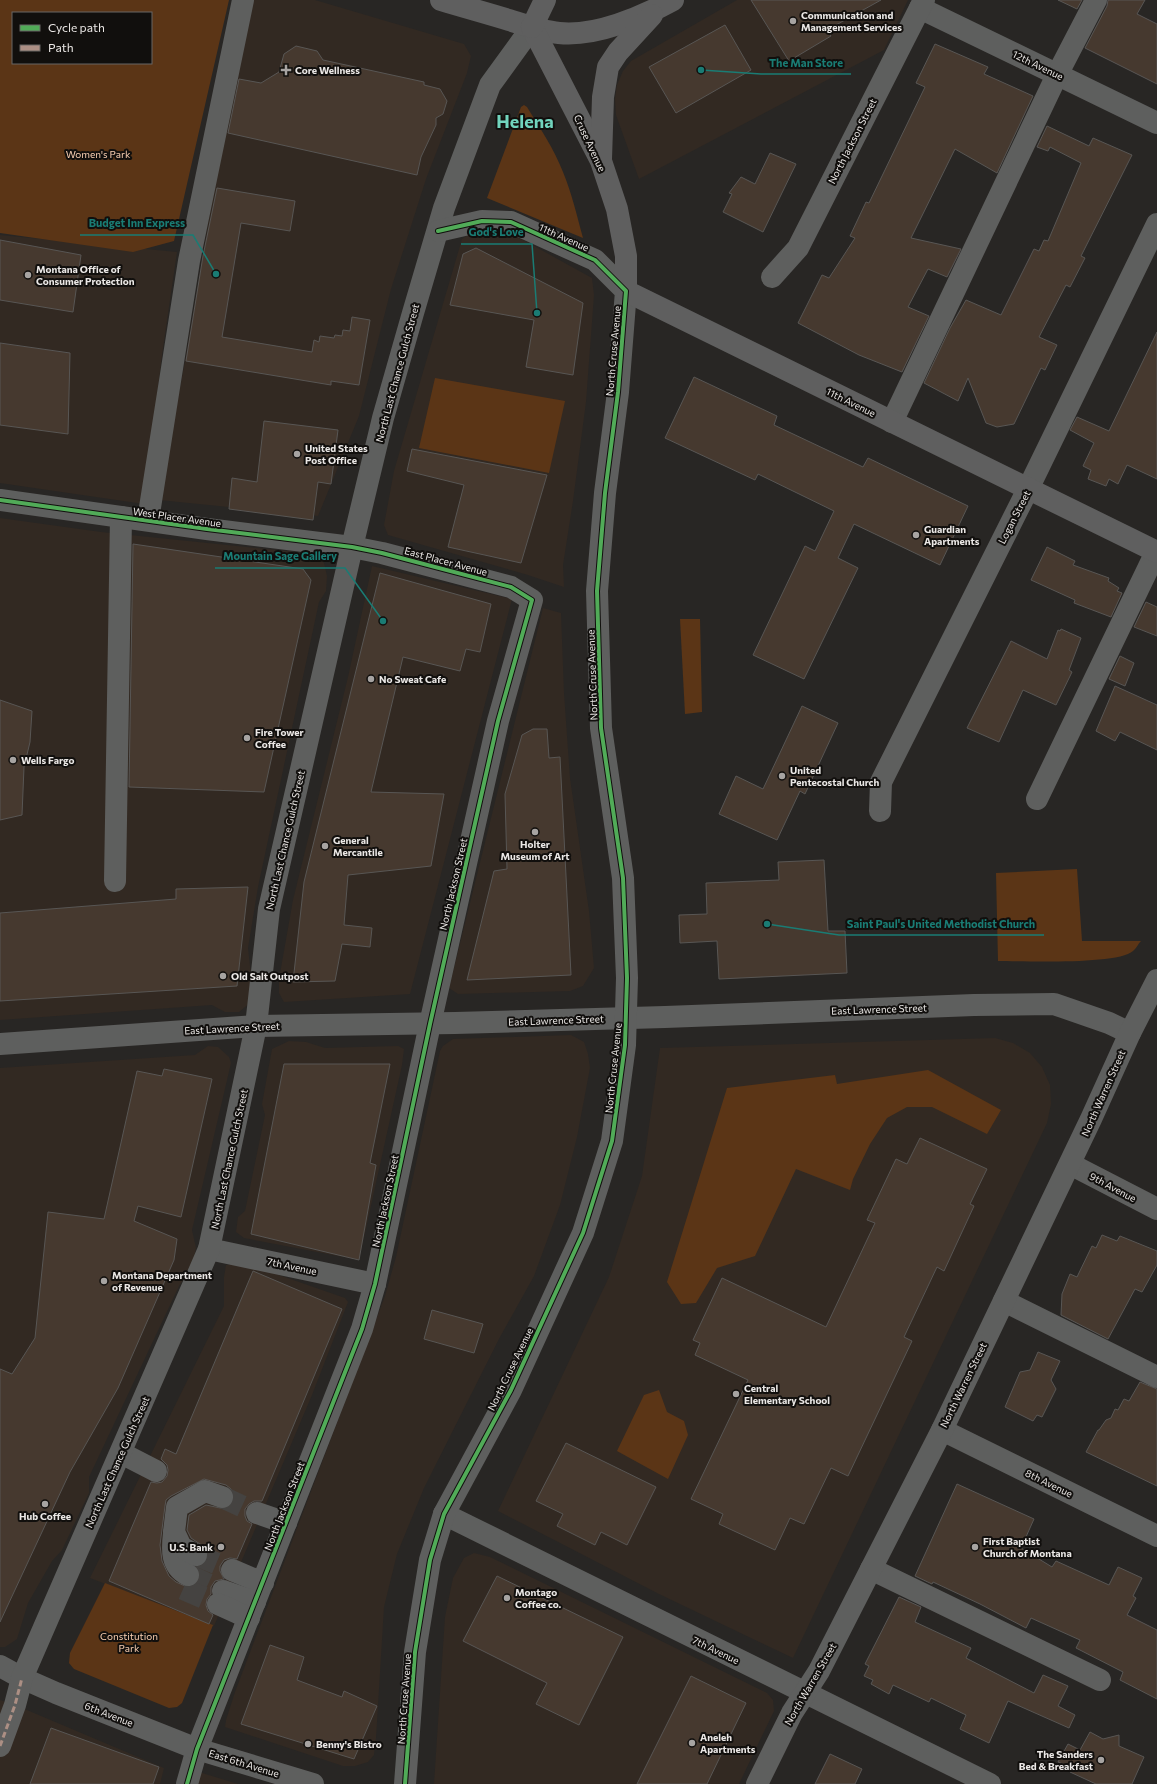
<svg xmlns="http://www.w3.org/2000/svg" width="1157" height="1784" font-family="Commissioner,sans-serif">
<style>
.built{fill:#322922}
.green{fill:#5b3516;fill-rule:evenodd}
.building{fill:#46392f;stroke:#585654;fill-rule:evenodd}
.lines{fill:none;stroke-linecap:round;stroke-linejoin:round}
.minor-tunnel{stroke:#454341;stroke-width:22;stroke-dasharray:22 11;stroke-linecap:butt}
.minor{stroke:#5e5f5e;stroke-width:22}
.major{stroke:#5f5f5f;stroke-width:22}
.quiet{stroke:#ac8f84;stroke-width:3;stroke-dasharray:6 3;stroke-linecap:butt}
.cycleway-casing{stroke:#110f0d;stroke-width:6}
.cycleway{stroke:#51ab58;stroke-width:4}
.poi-dot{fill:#a7a4a2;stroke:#110f0d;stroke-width:1.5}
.labels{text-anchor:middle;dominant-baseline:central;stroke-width:4;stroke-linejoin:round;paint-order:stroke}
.poi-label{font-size:10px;font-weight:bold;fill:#ebe8e6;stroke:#110f0d;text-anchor:start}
.street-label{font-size:10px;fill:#ebe8e6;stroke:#110f0d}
.park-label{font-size:10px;fill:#fbd0b3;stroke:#110f0d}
.town-label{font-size:18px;font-weight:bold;fill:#71d4bd;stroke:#110f0d}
.leader{fill:none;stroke:#1a7c74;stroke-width:1.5}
.callout-dot{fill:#1a7c74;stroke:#110f0d;stroke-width:1.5}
.callout-label{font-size:11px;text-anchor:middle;font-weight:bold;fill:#1a7c74;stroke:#110f0d;stroke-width:4;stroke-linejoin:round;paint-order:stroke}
</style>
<rect width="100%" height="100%" fill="#282624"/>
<g class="built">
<path d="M251 0H315L464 44 471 56 467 73 426 179 391 289 359 416 318 516 159 500 185 361 214 188Z"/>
<path d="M737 0H908L884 50 639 179 616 115 615 99 617 85 623 71 631 61Z"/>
<path d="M477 229H492L516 236 592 278 594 295 586 402 573 501 563 565 564 587 528 575 388 535 384 525 394 471 462 239Z"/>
<path d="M0 235 177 252 162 355 144 504 0 483Z"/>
<path d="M0 518 101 532 295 552 318 556 324 563 327 576 326 591 319 602 258 887 248 948 252 984 251 1002 239 1012H225L212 1005 0 1020Z"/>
<path d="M372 566 512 599 410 994 284 1002 279 993V979L293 900 348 677Z"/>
<path d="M543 608 561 613 564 693 570 778 589 911 594 968 583 986 570 991 458 994 449 988Z"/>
<path d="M571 1035 584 1042 588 1054 590 1068 577 1137 560 1205 534 1276 500 1337 424 1488 397 1554 384 1607 376 1738 374 1755 368 1762 355 1766H343L225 1727 226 1720 235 1692 385 1296 396 1257 440 1051 443 1046 453 1039Z"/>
<path d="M995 1038 1013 1043 1030 1053 1042 1067 1050 1085 1051 1104 1047 1123 793 1658 659 1594 498 1511 609 1277 642 1176 660 1048Z"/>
<path d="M289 1041 306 1042 325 1048 398 1046 404 1049 402 1065 359 1260 244 1238 236 1232 238 1217 245 1211 265 1115 262 1104 272 1049Z"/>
<path d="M208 1046 218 1047 229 1057 231 1063 192 1230 196 1248 192 1267 179 1286 89 1477V1493L62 1550 52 1561 28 1603 17 1639 5 1647H0V1068L195 1055Z"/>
<path d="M239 1263 253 1266 345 1298 348 1302 312 1395 214 1626 90 1578 224 1306V1277L226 1265Z"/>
<path d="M474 1553 490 1557 767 1693 773 1700 774 1711 739 1784H434L445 1617 453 1578 464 1558Z"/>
<path d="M0 1700 15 1705 164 1768 160 1784H0Z"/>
<path d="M199 1772 238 1784H196Z"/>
</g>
<g class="green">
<path d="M0 0H229L174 241 133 252 0 233ZM13 13H151V63H13Z"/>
<path d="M524 105 527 107C540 128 554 149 563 172 572 194 577 216 583 238L487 198 521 107Z"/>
<path d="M435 378 565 401 549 473 419 448Z"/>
<path d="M680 619H700L702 712 685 714Z"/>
<path d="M1077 869 1082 941H1141C1138 944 1136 949 1133 951 1118 965 1022 961 998 961L996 873Z"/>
<path d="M928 1070 1001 1110 987 1134 932 1107H907L887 1118 870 1144 853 1179 850 1190 796 1169 755 1256 717 1268 696 1303 681 1304 667 1282 727 1088 835 1075 837 1084Z"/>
<path d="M659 1390 667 1412 684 1421 688 1435 668 1479 617 1451 644 1395Z"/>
<path d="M105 1583 213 1625 182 1703 177 1707 169 1708 74 1669 69 1663 70 1653Z"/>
</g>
<g class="building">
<path d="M751 0H881L827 30 831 36 789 61Z"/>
<path d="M1058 0H1082L1077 9Z"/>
<path d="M1108 0H1145L1137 14 1157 24V84L1085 48 1107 6Z"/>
<path d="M725 25 751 70 676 113 649 67Z"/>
<path d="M935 44 988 67 984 74 1033 96 997 173 955 149 911 238 961 249 947 277 928 269 908 307 929 316 902 372 859 355 798 323 822 275 829 278 855 238 850 236 866 202 869 203 925 87 916 83Z"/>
<path d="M296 46 317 51 323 60 424 82V85L440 89 447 101 443 114 436 118V125L421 157 417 175 228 133 239 79 261 83 279 72 284 54Z"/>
<path d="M1047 126 1089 146 1093 138 1132 155 1081 256 1085 258 1070 287 1066 285 1039 337 1057 345 1045 370 1041 368 1014 424 997 427 986 423 968 378 958 401 924 383 950 328 966 300 1001 315 1034 249 1039 251 1044 240 1048 241 1081 163 1050 147 1048 151 1037 147Z"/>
<path d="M770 153 796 164 763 232 723 212 732 194 729 193 741 177 755 184Z"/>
<path d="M217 188 295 201 290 231 241 223 222 337 312 352 314 340 319 342 320 336 334 338 335 335 342 336 343 330 350 331 352 317 370 320 359 385 331 381V385L186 361 203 256Z"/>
<path d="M0 240 81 255 73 312 0 300Z"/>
<path d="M476 248 583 303 573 375 526 367 534 320 450 305 463 254Z"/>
<path d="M1157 332V479L1127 465 1118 484 1109 479 1106 486 1088 479 1091 470 1083 466 1094 443 1070 430 1077 417 1109 431Z"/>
<path d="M0 343 70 353 68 434 0 425Z"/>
<path d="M694 377 777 416 774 425 863 467 868 458 968 506 940 565 854 524 838 558 858 568 804 679 753 655 805 546 815 551 834 511 758 474 755 480 665 438Z"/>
<path d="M264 421 338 430 331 484 318 482 313 520 229 509 232 478 257 482Z"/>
<path d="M412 449 547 475 521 563 448 547 464 485 407 471Z"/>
<path d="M133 544 303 569 311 580 264 792 129 787Z"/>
<path d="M1047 547 1075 561 1073 565 1109 578 1108 581 1119 588 1117 591 1122 593 1111 617 1074 603 1075 600 1031 580Z"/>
<path d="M380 573 491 604 480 652 466 649 460 671 403 657 371 792 444 794 431 866 348 875 344 925 372 928 370 947 342 944 335 981 293 982 304 882Z"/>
<path d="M1146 602 1157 607V636L1134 627Z"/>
<path d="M1061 629 1081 638 1069 670 1072 672 1056 705 1023 690 999 742 967 728 1011 641 1047 659 1058 630 1060 631Z"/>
<path d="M1120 656 1134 663 1125 686 1109 679Z"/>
<path d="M1115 686 1157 705V750L1120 732 1115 741 1096 731Z"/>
<path d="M0 700 32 711 30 742 24 767 22 815 0 820Z"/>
<path d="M802 706 838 723 805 794 800 791 777 840 719 814 736 776 763 789Z"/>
<path d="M533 729H547L549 758 560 757 571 975 467 980 494 871 507 869 505 794 522 735Z"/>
<path d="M824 860 828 931H845L847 973 719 979 717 941 680 943 679 915 707 914 706 883 779 880 778 862Z"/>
<path d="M248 887 237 986 0 1001V913L176 899V889Z"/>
<path d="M284 1064H390L370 1163 376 1165 359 1260 251 1234Z"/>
<path d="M164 1069 212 1079 181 1217 138 1206 134 1221 177 1239 174 1260 118 1388 70 1472 0 1622V1369L12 1374 35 1338 48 1212 104 1219 137 1071 162 1076Z"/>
<path d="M920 1138 987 1169 970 1204 974 1206 944 1271 937 1267 904 1337 912 1341 848 1476 831 1468 804 1524 790 1518 775 1550 719 1524 723 1514 691 1499 748 1380 695 1355 700 1343 693 1340 722 1278 826 1327 875 1223 867 1220 896 1159 907 1164Z"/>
<path d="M1102 1235 1117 1241 1120 1236 1157 1251V1265L1142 1292 1135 1289 1108 1339 1061 1315 1062 1294 1070 1274 1077 1277 1092 1246 1096 1248Z"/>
<path d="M253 1271 342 1309 262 1501H254L249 1504 245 1509V1516L247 1521 252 1524 237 1559 230 1558 224 1560 220 1566V1571L224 1579 215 1581 211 1587V1594L207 1599 206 1605 208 1611 213 1615 209 1624 109 1581 151 1482 157 1483 162 1482 167 1476 168 1470 167 1465 161 1459 165 1449 176 1454ZM204 1479 226 1485 231 1489 234 1494V1501L230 1506 225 1509 206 1505 189 1515 187 1530 191 1538 206 1548 208 1555 207 1561 203 1565 197 1567 200 1575 198 1582 193 1586 187 1587 176 1582 169 1576 162 1561 160 1545 165 1506 166 1500 171 1496Z"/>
<path d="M432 1310 483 1324 474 1353 424 1339Z"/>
<path d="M1038 1352 1060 1361 1051 1380 1056 1389 1042 1417 1037 1415 1033 1421 1005 1407 1020 1372 1030 1370Z"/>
<path d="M1140 1382 1157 1389V1486L1086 1452 1098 1430H1099L1106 1420 1111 1418 1115 1409 1118 1410 1124 1399 1129 1401Z"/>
<path d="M566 1443 656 1487 627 1545 601 1532 595 1545 557 1526 563 1514 536 1501Z"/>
<path d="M957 1484 1034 1519 1021 1548 1052 1567 1056 1561 1109 1585 1118 1567 1142 1578 1133 1596 1136 1598 1127 1615 1157 1630V1699L1120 1680 1123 1672 1076 1648 1080 1640 1031 1618 1026 1628 980 1604 933 1582 932 1584 915 1576Z"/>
<path d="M497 1576 623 1637 579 1725 536 1704 547 1683 463 1641Z"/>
<path d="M899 1597 921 1607 915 1622 971 1648 966 1658 1034 1693 1043 1675 1068 1686 1058 1706 1075 1715 1069 1728 1008 1701 989 1743 960 1729 966 1715 931 1698 929 1702 893 1685 889 1694 871 1684 873 1680 864 1676 869 1666 865 1664Z"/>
<path d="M270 1645 304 1657 297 1680 342 1697 344 1691 377 1706 354 1759 241 1724Z"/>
<path d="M691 1676 746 1703 707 1784H637Z"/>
<path d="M51 1728 159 1767 153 1784H30Z"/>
<path d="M1090 1732 1103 1739 1119 1735V1746L1144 1757 1132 1784H1096L1070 1772 1073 1768 1058 1762 1068 1744 1080 1750Z"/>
<path d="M830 1754 862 1769 855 1784H815Z"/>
</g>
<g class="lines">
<g class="minor-tunnel">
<path d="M222 1497 257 1513"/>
<path d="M196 1555 232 1570"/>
<path d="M188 1575 223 1591"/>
<path d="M183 1589 218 1604"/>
</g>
<g class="minor">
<path d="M920 8 1157 123"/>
<path d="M772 277 798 248 924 0"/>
<path d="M892 422 1057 75 1096 0"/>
<path d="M0 500 207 529 352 547 382 553 511 587 532 600 498 721 430 1024 375 1284 362 1329 197 1749 187 1784"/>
<path d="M148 520 189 261 243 0"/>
<path d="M1037 799 1156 552"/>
<path d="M880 811 881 782 1028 489 1157 224"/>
<path d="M115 881 121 517"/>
<path d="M0 1044 256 1026 455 1023 665 1017 974 1005 1054 1004 1109 1023 1130 1033"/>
<path d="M1070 1164 1157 1209"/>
<path d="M209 1249 375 1284"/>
<path d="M1004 1301 1157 1377"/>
<path d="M942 1430 1157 1536"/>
<path d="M121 1453 156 1471"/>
<path d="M257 1513 286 1523"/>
<path d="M444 1514 990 1784"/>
<path d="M174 1533C172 1550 171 1566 188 1575"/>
<path d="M196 1555 181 1547 174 1532 177 1507 205 1491 222 1497"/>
<path d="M871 1569 1100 1680"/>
<path d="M232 1570 263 1583"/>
<path d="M223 1591 255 1602"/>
<path d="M218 1604 249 1618"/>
<path d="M0 1666 22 1678 56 1693 197 1749 313 1784"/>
<path d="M0 1746 15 1705 22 1678 209 1249 256 1026 269 909 352 547 383 418 413 313 444 208 484 101 490 85 532 27"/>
<path d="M405 1784 415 1652 430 1560 444 1514 511 1390 583 1233 612 1141 625 1045 627 978 623 878 601 728 597 591 605 493 618 392 626 291 595 260 511 222 482 221 438 231"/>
<path d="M757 1784 792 1713 819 1671 942 1430 1091 1119 1130 1033 1157 980"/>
</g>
<g class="major">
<path d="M441 0C464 7 486 13 509 20 525 25 542 31 559 33 595 37 642 17 673 0"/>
<path d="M532 27 601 161 617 209 626 256V291L1157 552"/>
<path d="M532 27 545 0"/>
<path d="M601 159 603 97 608 67 618 52 652 15"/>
</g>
<path class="quiet" d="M0 1746 15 1705 22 1678"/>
<g class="cycleway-casing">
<g id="cycleway">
<path d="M0 500 207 529 352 547 382 553 511 587 532 600 498 721 430 1024 375 1284 362 1329 197 1749 187 1784"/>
<path d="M405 1784 415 1652 430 1560 444 1514 511 1390 583 1233 612 1141 625 1045 627 978 623 878 601 728 597 591 605 493 618 392 626 291 595 260 511 222 482 221 438 231"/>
</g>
</g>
<use href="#cycleway" class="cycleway"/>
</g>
<g class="poi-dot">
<circle cx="793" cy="21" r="4"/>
<path d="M284 64h4v4h4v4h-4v4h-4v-4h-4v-4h4z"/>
<circle cx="28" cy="275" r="4"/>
<circle cx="297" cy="454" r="4"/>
<circle cx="916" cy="535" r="4"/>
<circle cx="371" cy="679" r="4"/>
<circle cx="247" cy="738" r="4"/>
<circle cx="13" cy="760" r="4"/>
<circle cx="782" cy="776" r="4"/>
<circle cx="535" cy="832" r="4"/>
<circle cx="325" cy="846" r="4"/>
<circle cx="223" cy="976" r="4"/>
<circle cx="104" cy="1281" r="4"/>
<circle cx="736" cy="1394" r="4"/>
<circle cx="45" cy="1504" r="4"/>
<circle cx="221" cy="1547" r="4"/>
<circle cx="975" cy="1547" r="4"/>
<circle cx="507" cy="1598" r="4"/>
<circle cx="692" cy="1743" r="4"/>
<circle cx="308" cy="1744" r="4"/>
<circle cx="1101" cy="1760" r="4"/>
</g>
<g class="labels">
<g class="poi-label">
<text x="801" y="15">Communication and<tspan x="801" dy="12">Management Services</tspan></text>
<text x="295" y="70">Core Wellness</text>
<text x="36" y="269">Montana Office of<tspan x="36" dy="12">Consumer Protection</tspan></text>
<text x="305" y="448">United States<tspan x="305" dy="12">Post Office</tspan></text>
<text x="924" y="529">Guardian<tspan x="924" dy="12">Apartments</tspan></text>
<text x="379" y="679">No Sweat Cafe</text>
<text x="255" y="732">Fire Tower<tspan x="255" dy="12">Coffee</tspan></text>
<text x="21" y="760">Wells Fargo</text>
<text x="790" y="770">United<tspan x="790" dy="12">Pentecostal Church</tspan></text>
<text x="333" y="840">General<tspan x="333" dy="12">Mercantile</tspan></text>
<text x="535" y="844" text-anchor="middle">Holter<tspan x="535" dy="12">Museum of Art</tspan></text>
<text x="231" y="976">Old Salt Outpost</text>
<text x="112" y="1275">Montana Department<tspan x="112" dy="12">of Revenue</tspan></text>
<text x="744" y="1388">Central<tspan x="744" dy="12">Elementary School</tspan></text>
<text x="45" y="1516" text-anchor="middle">Hub Coffee</text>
<text x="983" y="1541">First Baptist<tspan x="983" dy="12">Church of Montana</tspan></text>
<text x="213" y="1547" text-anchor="end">U.S. Bank</text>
<text x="515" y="1592">Montago<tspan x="515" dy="12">Coffee co.</tspan></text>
<text x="700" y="1737">Aneleh<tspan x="700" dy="12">Apartments</tspan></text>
<text x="316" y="1744">Benny's Bistro</text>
<text x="1093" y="1754" text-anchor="end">The Sanders<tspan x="1093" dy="12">Bed &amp; Breakfast</tspan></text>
</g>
<g class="street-label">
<text transform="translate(1038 65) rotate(26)">12th Avenue</text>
<text transform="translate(852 141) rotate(-63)">North Jackson Street</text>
<text transform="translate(590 143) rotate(65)">Cruse Avenue</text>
<text transform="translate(564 237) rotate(24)">11th Avenue</text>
<text transform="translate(613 351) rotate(-85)">North Cruse Avenue</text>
<text transform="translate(397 373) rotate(-75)">North Last Chance Gulch Street</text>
<text transform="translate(851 402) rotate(26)">11th Avenue</text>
<text transform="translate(177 517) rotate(8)">West Placer Avenue</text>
<text transform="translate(1014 517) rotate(-63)">Logan Street</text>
<text transform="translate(446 561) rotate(15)">East Placer Avenue</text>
<text transform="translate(592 675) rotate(-92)">North Cruse Avenue</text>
<text transform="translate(285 840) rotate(-77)">North Last Chance Gulch Street</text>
<text transform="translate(453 884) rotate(-77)">North Jackson Street</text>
<text transform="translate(879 1009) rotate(-2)">East Lawrence Street</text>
<text transform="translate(556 1020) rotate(-2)">East Lawrence Street</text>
<text transform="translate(232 1028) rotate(-3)">East Lawrence Street</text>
<text transform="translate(613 1068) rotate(-84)">North Cruse Avenue</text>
<text transform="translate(1103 1093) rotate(-66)">North Warren Street</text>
<text transform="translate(229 1159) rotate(-78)">North Last Chance Gulch Street</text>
<text transform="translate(1113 1187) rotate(28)">9th Avenue</text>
<text transform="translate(385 1201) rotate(-78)">North Jackson Street</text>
<text transform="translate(292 1266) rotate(12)">7th Avenue</text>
<text transform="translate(510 1369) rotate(-64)">North Cruse Avenue</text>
<text transform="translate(963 1385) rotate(-64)">North Warren Street</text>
<text transform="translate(117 1462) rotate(-66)">North Last Chance Gulch Street</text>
<text transform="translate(1049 1483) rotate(26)">8th Avenue</text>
<text transform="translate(284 1506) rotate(-69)">North Jackson Street</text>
<text transform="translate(716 1650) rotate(26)">7th Avenue</text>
<text transform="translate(810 1684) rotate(-60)">North Warren Street</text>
<text transform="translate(404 1699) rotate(-86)">North Cruse Avenue</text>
<text transform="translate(109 1714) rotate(21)">6th Avenue</text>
<text transform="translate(244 1763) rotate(17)">East 6th Avenue</text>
</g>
<g class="park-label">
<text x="98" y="154">Women's Park</text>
<text x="129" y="1636">Constitution<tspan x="129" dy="12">Park</tspan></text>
</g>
<g class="town-label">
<text x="525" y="121">Helena</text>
</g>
</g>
<path class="leader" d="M701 70L761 74H851M216 274L193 235H80M537 313L532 244H461M383 621L345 568H215M767 924L839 935H1044"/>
<g class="callout-dot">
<circle cx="701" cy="70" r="4"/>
<circle cx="216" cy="274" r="4"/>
<circle cx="537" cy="313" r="4"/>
<circle cx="383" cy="621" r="4"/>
<circle cx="767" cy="924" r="4"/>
</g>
<g class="callout-label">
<text x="806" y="67">The Man Store</text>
<text x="137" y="227">Budget Inn Express</text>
<text x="496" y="236">God's Love</text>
<text x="280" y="560">Mountain Sage Gallery</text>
<text x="941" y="928">Saint Paul's United Methodist Church</text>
</g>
<rect x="12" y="12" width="140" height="52" fill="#110f0d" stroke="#686664"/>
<rect x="20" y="25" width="20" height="6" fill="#51ab58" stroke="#686664"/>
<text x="48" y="32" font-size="12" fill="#ebe8e6">Cycle path</text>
<rect x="20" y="45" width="20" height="6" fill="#ac8f84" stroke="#686664"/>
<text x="48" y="52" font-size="12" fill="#ebe8e6">Path</text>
</svg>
